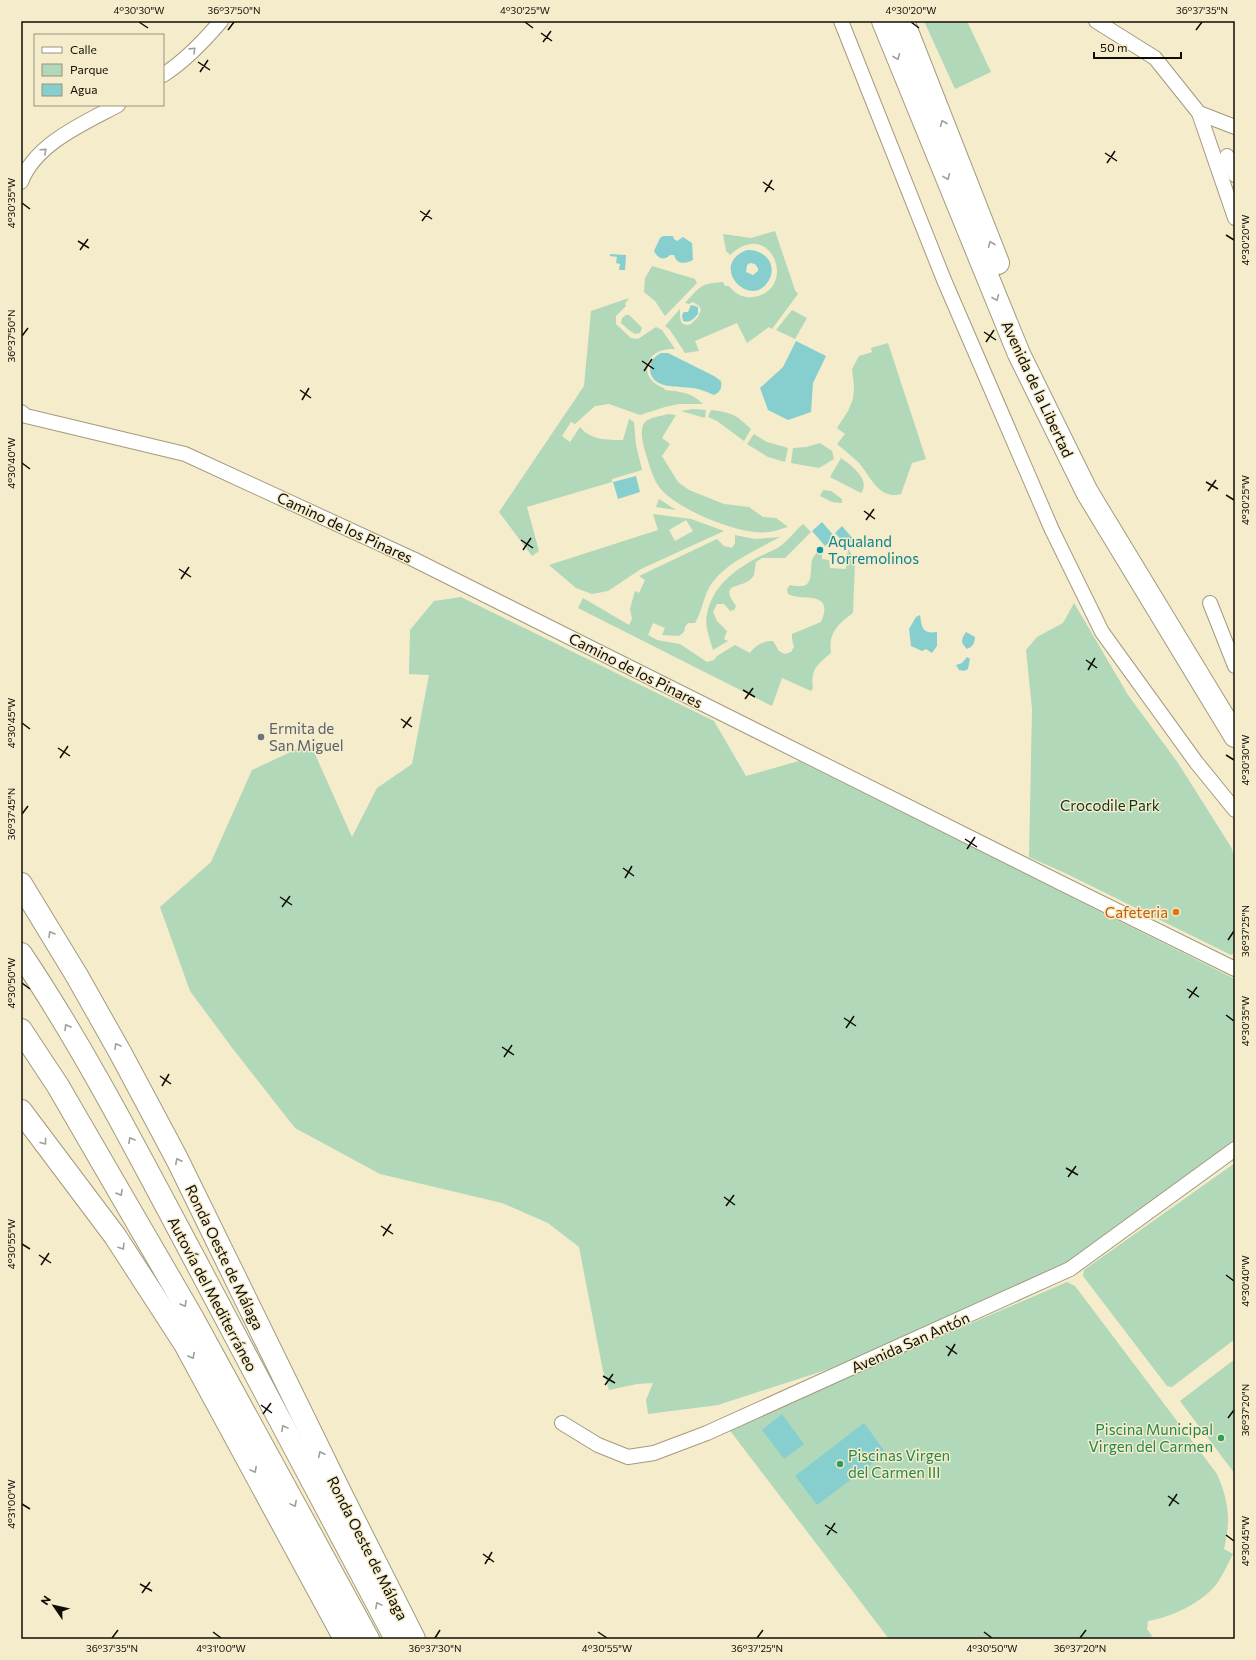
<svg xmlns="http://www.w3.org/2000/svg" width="1256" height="1660" font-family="Commissioner,sans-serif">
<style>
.green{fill:#b0d8b9;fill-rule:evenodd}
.water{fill:#87cfcf;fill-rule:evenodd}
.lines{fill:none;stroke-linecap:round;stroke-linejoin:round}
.minor-casing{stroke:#a39b7d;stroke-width:16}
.primary-casing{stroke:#a39b7d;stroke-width:24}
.motorway-casing{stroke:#a39b7d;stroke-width:24}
.minor{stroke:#fff;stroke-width:14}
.primary{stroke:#fff;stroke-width:22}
.motorway{stroke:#fff;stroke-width:22}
.oneway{stroke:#9f9e9b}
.ticks{fill:none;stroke:#100d04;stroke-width:1.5}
.culture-dot{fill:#0f9aa8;stroke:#f4eccb;stroke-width:1.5}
.worship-dot{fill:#6b7280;stroke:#f4eccb;stroke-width:1.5}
.food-dot{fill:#e8710a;stroke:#f4eccb;stroke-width:1.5}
.leisure-dot{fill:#2e9e5b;stroke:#f4eccb;stroke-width:1.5}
.labels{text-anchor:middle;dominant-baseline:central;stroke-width:3;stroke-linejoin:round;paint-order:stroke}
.street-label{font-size:15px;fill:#100d04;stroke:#f4eccb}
.culture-label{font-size:15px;fill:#0d838f;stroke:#f4eccb;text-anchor:start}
.worship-label{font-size:15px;fill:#5b616d;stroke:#f4eccb;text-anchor:start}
.park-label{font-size:15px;fill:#10341c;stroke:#f4eccb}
.food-label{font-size:15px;fill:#c56008;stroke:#f4eccb;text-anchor:end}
.leisure-label{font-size:15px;fill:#27864d;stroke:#f4eccb;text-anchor:end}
.neatline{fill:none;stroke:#100d04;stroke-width:1.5}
.ticks-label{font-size:10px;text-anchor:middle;fill:#100d04}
</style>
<rect width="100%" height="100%" fill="#f4eccb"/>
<g class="green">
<path d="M924 21H967L991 72 955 89Z"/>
<path d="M775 231 795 290 798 294 772 329 769 327 747 343 737 323 695 341 699 351 685 353 670 330 665 326 680 309C680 317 679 328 691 324L698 317 701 310 699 306 693 302 689 304 685 303C701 286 699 284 723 282L725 286H729C735 294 743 298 753 297 799 291 772 216 730 255L726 251 723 234 751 238Z"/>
<path d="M652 266 695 279 697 283 665 316 655 301 644 292 645 278Z"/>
<path d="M629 298 625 304 626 306 616 316V324L631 338 638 339 656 327 662 330 675 349C642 347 638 380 664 388L665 390C681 392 691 392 703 404H679L665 407 640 415 609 404 595 406 575 424 571 422 562 436 570 442 580 427C590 440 607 440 623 440L629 419 634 422 636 445 642 470 612 479V482L527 507 539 551 532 556 499 512 584 386 591 311Z"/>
<path d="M792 310 807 318 795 339 776 330Z"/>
<path d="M626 315H629C631 317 641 326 642 328L640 333 635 334 629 330 621 323 622 318Z"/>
<path d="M888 343 926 459 912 463 901 494C878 500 870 475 859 463 852 456 844 450 837 444L845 434 837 428 848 411 853 399 854 386 852 369 859 356 872 352 871 348Z"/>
<path d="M693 409 706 410 705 418 681 411Z"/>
<path d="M711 410C733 413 735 414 751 429L744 441 717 421 708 417Z"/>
<path d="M668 414 676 415 662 438 670 444 662 456 678 482 689 490 724 504 749 507 763 517 776 518 788 527C782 528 775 532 768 532 741 536 676 509 660 488 652 478 649 463 645 451 643 444 639 428 645 422 650 417 662 416 668 414Z"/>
<path d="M754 434 767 442 788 448 785 462 768 457 747 444Z"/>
<path d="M820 443 832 451 834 459 819 468 791 463 793 448 806 447Z"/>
<path d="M841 458C851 465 871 480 861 493L830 477Z"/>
<path d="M823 490 831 491 842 499V503L832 502 820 496Z"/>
<path d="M659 499 676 510 656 507Z"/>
<path d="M653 514 691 519 724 531 641 569 608 591 592 594 576 588 549 565 658 530ZM686 520 693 531 675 541 669 530Z"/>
<path d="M803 524 811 532 785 558H762L756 562C755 566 755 571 754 575 746 591 716 579 736 606L734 610 730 611 724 604H717L713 612 717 621 727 631 724 639 728 641 713 650C710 639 704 625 707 614 712 588 732 572 753 560 763 554 775 551 783 544 790 538 796 530 803 524Z"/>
<path d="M735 535 755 539 780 537C758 549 723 564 710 586 703 598 702 612 695 623H688L685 627 684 632 679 636 662 635 665 628 653 623 648 635 657 640 680 644 707 662 714 660 717 656 735 645 750 653C754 646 765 640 773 641L779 651 785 654 791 652 794 647 792 639V634L821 622C835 589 802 602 788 594L787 589 790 585C795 586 802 587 806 585 813 580 810 567 812 560 814 555 818 551 822 548V559L829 560 830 568 846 569 848 549 855 559 853 613C838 624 828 633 831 653 818 664 810 669 813 688L811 691 782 678 772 706 578 608 583 598 629 625 632 619 630 609 635 591 639 593 645 580 639 576 717 539 724 546 732 548 735 543Z"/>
<path d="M461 597 714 721 746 776 799 761 1235 979V1142L1071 1264 829 1369 718 1405 648 1414 646 1400 653 1383 637 1384 609 1390 603 1371 579 1247 548 1223 502 1203 380 1174 295 1128 233 1049 190 991 160 907 211 862 252 770 310 743 352 837 377 788 412 764 429 675 409 674 410 630 434 601Z"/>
<path d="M1074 603 1128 695 1178 763 1231 847 1235 858V953L1231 955 1065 873 1029 857 1032 709 1026 650 1037 637 1063 623Z"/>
<path d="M1235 1163V1339L1172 1387 1167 1386 1083 1276 1084 1270Z"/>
<path d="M1067 1282 1075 1286 1217 1474C1229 1502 1231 1520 1224 1549L1233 1554C1228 1563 1224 1573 1218 1582 1204 1602 1172 1617 1148 1621L1147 1629 1152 1636 1148 1639H889L728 1428Z"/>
<path d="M1235 1359V1474L1180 1401Z"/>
</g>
<g class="water">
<path d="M663 236H673L674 239 677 241 683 237 692 243 693 260C685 264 677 265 674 255H670C664 261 658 259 654 251L660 238Z"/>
<path d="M747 250C763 249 778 263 769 280 751 312 707 265 747 250ZM750 263 755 264 758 268V271L753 275 746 272 747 265Z"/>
<path d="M610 254 626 255 625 270H619L620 264 616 263 617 257 610 256Z"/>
<path d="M691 305 698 307V314C694 318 690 324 683 321L682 315 684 312H688Z"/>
<path d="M796 341 826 356 813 383 811 412 788 420 768 410 760 388 783 367Z"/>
<path d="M661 353H668L714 376 721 381C722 387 721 392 714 395 707 392 700 389 693 388 679 386 649 390 650 367 651 360 655 356 661 353Z"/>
<path d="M636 476 640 492 618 499 613 482Z"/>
<path d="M822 522 835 537 825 546 812 531Z"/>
<path d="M842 526 854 540 847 546 835 533Z"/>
<path d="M920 615C922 628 922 634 937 632V646L932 653 926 649 922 651 911 646 909 629 916 617Z"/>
<path d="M966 632 975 637C975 642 973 647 967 649 960 642 961 640 966 632Z"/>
<path d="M967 657 970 659 968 669 964 671 959 670 956 665 962 663Z"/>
<path d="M782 1414 804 1444 784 1459 762 1430Z"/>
<path d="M864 1423 886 1453 817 1505 795 1476Z"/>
</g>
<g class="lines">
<g class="minor-casing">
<g id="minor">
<path d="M841 21 944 280 1052 530 1102 632 1196 762 1235 810"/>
<path d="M1096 21 1155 58 1199 113 1235 127"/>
<path d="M163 75C185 61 204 41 221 21"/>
<path d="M1199 113 1235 218"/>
<path d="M1227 156 1235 175"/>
<path d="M21 182C35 144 84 123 118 105"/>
<path d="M21 412 26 416 185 454 413 559 1067 886 1235 969"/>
<path d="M1210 603 1235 666"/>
<path d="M562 1423 598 1445 628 1457 654 1453 707 1433 1070 1269 1235 1149"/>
</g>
</g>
<g class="primary-casing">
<g id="primary">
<path d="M883 21 1019 354 1087 492 1235 736"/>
<path d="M903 21 998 263"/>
</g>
</g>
<g class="motorway-casing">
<g id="motorway">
<path d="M21 884 77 976 121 1054 177 1159 341 1494 414 1639"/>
<path d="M21 954C86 1051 139 1155 194 1258 261 1385 329 1512 396 1639"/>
<path d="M21 1030 58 1086 192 1317 368 1639"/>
<path d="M21 1111 115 1236 185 1344 345 1639"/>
</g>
</g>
<use href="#minor" class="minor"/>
<use href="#primary" class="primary"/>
<use href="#motorway" class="motorway"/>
</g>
<defs><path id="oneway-chevron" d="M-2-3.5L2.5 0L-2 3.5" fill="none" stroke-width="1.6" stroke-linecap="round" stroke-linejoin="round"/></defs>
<g class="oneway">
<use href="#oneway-chevron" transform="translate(193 50) rotate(-44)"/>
<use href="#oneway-chevron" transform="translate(897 57) rotate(68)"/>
<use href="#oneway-chevron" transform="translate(943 123) rotate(-112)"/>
<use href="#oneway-chevron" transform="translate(44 151) rotate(-42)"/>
<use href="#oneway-chevron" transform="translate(947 177) rotate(68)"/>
<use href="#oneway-chevron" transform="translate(991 244) rotate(-112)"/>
<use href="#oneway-chevron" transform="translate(996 298) rotate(68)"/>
<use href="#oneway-chevron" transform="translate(51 934) rotate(-121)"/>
<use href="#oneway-chevron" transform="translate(67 1027) rotate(-121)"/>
<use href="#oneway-chevron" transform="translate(117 1046) rotate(-120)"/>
<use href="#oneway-chevron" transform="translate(131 1140) rotate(-119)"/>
<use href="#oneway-chevron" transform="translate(44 1142) rotate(53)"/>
<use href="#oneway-chevron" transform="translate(178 1161) rotate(-117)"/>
<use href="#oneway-chevron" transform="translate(120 1193) rotate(60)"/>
<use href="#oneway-chevron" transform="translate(122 1247) rotate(57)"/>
<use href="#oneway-chevron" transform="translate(184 1304) rotate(60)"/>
<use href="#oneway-chevron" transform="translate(192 1356) rotate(61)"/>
<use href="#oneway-chevron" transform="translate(284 1428) rotate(-118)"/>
<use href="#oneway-chevron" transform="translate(321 1454) rotate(-116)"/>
<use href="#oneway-chevron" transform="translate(254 1470) rotate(62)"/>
<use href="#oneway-chevron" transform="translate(294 1504) rotate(62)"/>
<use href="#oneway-chevron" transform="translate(378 1605) rotate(-118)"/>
</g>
<path class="ticks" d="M139 22 148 28M525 22 533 28M911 22 919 28M228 30 234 22M1196 30 1202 22M541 33 552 41M543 42 551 31M198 62 210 70M200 72 208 60M1105 153 1117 161M1107 163 1115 151M763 182 774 190M765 192 772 180M22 203 30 209M420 211 432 219M422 221 430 210M1226 235 1234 240M78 241 89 248M80 250 88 239M984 332 996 340M22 336 28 328M986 342 994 330M642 361 654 369M644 371 652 359M300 390 311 398M302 400 309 388M22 463 30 469M1206 482 1218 489M1208 491 1216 480M1226 495 1234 500M864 511 875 519M866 520 874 509M521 540 533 548M523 550 531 538M179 569 191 577M181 579 189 567M1086 660 1097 668M1088 670 1095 658M743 690 755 697M745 699 753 688M401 719 412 727M22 723 30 729M403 728 411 717M58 748 70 756M1226 755 1234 760M60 758 68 746M22 814 28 806M965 839 977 847M967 849 975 837M623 868 634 876M625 878 632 866M280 897 292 905M282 907 290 896M1228 940 1234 931M22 983 30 989M1187 989 1199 997M1189 998 1197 987M1226 1015 1234 1021M844 1018 856 1026M846 1028 854 1016M502 1047 514 1055M504 1057 512 1045M160 1076 171 1084M162 1086 169 1074M1066 1168 1078 1175M1068 1177 1076 1166M724 1197 735 1205M726 1206 734 1195M381 1226 393 1234M383 1236 391 1224M22 1244 30 1249M39 1255 51 1263M41 1265 49 1253M1226 1275 1234 1281M946 1346 957 1354M948 1356 955 1344M603 1376 615 1383M605 1385 613 1374M261 1405 272 1413M263 1414 271 1403M1228 1418 1234 1410M1168 1496 1179 1504M22 1504 30 1509M1169 1506 1177 1494M825 1525 837 1533M827 1535 835 1523M1226 1535 1234 1541M483 1554 494 1562M485 1564 492 1552M140 1584 152 1591M142 1593 150 1582M213 1632 221 1638M598 1632 607 1638M984 1632 992 1638M112 1638 118 1630M435 1638 440 1630M757 1638 763 1630M1080 1638 1086 1630"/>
<circle class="culture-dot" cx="820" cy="550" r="4"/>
<circle class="worship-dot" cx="261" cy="737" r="4"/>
<circle class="food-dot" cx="1176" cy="912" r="4"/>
<g class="leisure-dot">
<circle cx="1221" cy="1438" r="4"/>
<circle cx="840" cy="1464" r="4"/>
</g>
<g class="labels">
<g class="street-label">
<text transform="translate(1038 389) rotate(65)">Avenida de la Libertad</text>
<text transform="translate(345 527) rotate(25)">Camino de los Pinares</text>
<text transform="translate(636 670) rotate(27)">Camino de los Pinares</text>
<text transform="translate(225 1257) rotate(64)">Ronda Oeste de Málaga</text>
<text transform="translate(213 1294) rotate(62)">Autovía del Mediterráneo</text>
<text transform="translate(910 1342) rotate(-24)">Avenida San Antón</text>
<text transform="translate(368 1548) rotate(63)">Ronda Oeste de Málaga</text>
</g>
<g class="culture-label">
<text x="828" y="541">Aqualand<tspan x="828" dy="17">Torremolinos</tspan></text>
</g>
<g class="worship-label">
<text x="269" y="728">Ermita de<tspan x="269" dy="17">San Miguel</tspan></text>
</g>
<g class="park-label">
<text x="1110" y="805">Crocodile Park</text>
</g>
<g class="food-label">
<text x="1168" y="912">Cafeteria</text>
</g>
<g class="leisure-label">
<text x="1213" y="1429">Piscina Municipal<tspan x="1213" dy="17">Virgen del Carmen</tspan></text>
<text x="848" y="1455" text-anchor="start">Piscinas Virgen<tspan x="848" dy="17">del Carmen III</tspan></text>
</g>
</g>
<rect width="1256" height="1660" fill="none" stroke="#f4eccb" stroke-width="44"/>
<rect x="34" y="34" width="130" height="72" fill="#f4eccb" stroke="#99937b"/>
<rect x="42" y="47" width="20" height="6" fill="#ffffff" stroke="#99937b"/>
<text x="70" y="54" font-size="12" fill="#100d04">Calle</text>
<rect x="42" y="64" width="20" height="12" fill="#b0d8b9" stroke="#99937b"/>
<text x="70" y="74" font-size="12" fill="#100d04">Parque</text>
<rect x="42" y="84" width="20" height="12" fill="#87cfcf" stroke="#99937b"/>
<text x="70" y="94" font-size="12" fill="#100d04">Agua</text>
<g transform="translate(54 1606) rotate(304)" stroke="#f4eccb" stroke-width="3" paint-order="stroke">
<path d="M0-3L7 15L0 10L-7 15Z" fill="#100d04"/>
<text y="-6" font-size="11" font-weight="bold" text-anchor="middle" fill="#100d04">N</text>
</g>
<path d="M1094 52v6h87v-6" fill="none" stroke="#100d04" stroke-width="2"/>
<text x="1100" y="52" font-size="12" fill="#100d04" stroke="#f4eccb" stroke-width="3" paint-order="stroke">50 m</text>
<rect x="22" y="22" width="1212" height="1616" class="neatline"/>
<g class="ticks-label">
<text x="139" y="14">4°30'30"W</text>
<text x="234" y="14">36°37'50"N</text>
<text x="525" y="14">4°30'25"W</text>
<text x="911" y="14">4°30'20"W</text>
<text x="1202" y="14">36°37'35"N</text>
<text transform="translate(11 203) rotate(-90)" y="4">4°30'35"W</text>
<text transform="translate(1245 240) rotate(-90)" y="4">4°30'20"W</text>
<text transform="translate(11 336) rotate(-90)" y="4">36°37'50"N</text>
<text transform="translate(11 463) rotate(-90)" y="4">4°30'40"W</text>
<text transform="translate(1245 500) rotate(-90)" y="4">4°30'25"W</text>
<text transform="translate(11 723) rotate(-90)" y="4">4°30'45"W</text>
<text transform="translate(1245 760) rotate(-90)" y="4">4°30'30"W</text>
<text transform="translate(11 814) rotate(-90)" y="4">36°37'45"N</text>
<text transform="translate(1245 931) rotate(-90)" y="4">36°37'25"N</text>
<text transform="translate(11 983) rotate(-90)" y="4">4°30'50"W</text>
<text transform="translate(1245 1021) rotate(-90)" y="4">4°30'35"W</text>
<text transform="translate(11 1244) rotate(-90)" y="4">4°30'55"W</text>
<text transform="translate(1245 1281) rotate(-90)" y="4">4°30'40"W</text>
<text transform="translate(1245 1410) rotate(-90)" y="4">36°37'20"N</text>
<text transform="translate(11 1504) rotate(-90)" y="4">4°31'00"W</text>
<text transform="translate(1245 1541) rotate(-90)" y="4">4°30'45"W</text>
<text x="112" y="1652">36°37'35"N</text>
<text x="221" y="1652">4°31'00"W</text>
<text x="435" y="1652">36°37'30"N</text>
<text x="607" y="1652">4°30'55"W</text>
<text x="757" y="1652">36°37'25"N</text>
<text x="992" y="1652">4°30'50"W</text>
<text x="1080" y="1652">36°37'20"N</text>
</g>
</svg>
